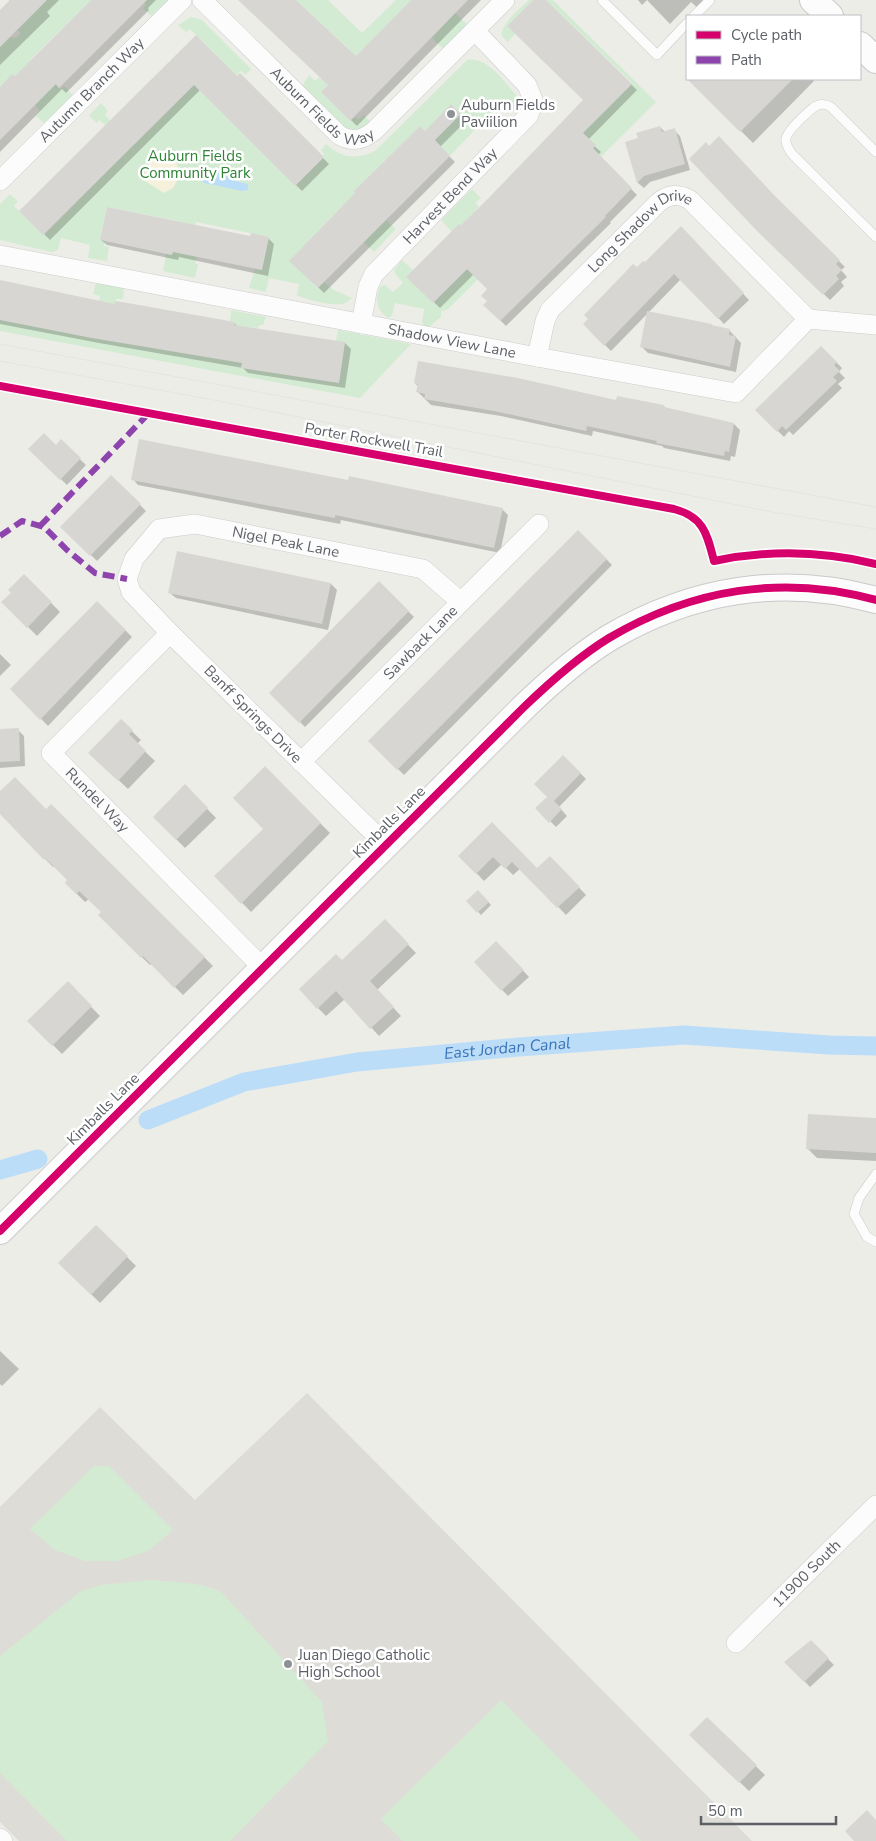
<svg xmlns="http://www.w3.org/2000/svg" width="876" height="1841" font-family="'Nunito Sans',sans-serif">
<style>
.education{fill:#dedcd6}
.green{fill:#d4ebd3}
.sand{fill:#f6f1dd}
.water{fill:#bcddf8}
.shadow{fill:#0003}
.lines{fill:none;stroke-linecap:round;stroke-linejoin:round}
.canal{stroke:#bcddf8;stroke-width:19}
.building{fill:#d7d6d3}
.lane-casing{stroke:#cbcbca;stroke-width:10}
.street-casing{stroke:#cbcbca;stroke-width:20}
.secondary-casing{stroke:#c9cac9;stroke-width:28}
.lane{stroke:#fcfcfc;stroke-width:9}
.street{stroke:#fcfcfc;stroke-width:19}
.secondary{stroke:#fcfcfc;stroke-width:26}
.tram{stroke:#e4e4e4;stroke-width:1}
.quiet{stroke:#8e44ad;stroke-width:6;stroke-dasharray:12 6;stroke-linecap:butt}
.cycleway-casing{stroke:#fff;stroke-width:11}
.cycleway{stroke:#d6006c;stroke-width:8}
.poi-dot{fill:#8f9294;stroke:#fff;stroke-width:2}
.labels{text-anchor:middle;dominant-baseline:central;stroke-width:5;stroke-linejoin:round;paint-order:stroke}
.street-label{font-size:15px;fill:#5d6167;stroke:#fff}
.poi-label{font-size:15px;fill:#5d6167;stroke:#fff;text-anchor:start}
.park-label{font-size:15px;fill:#2e8435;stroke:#fff}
.water-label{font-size:16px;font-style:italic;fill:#3a75b9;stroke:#fff}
</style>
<rect width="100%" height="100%" fill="#edede8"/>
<path class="education" d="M307 1393 752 1841H19L0 1822V1507L100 1407 195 1500Z"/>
<g class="green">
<path d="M41 0H91L31 59 59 88 61 89 64 86 73 95 45 124 36 116 40 111 35 105 39 101 13 74 0 87V47L10 37 16 38 21 33 17 30 41 6Z"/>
<path d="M141 0H168L151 16 143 8 146 5Z"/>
<path d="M296 0H328L362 33 396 0H429L455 13 468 25 444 50 432 38 440 29 410 1 321 92 350 121 355 117 358 120 363 115 371 122C361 130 355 131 344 128L302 86 309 75 315 81 319 77 321 79 349 49Z"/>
<path d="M529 0H533L507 26 515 34 508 42C506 40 504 39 502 36 498 27 522 6 529 0Z"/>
<path d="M546 0H553L656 102 447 310 441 311V317L428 328 424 327 422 322 424 309 395 303 392 316 388 318C376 309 375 300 380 287L385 285 393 292 403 283 396 275 394 270 402 260 413 270 433 303 486 251 460 224 452 232 441 220 472 189 481 198 475 203 479 207 475 211 505 239 596 146 569 120 600 116 632 83Z"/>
<path d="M191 17 202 20 251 69 245 75 241 71 211 102 295 186 324 157 323 156 324 154 321 150 326 144C341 158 357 160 375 151L467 60C488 56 505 83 517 96L518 109 516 111 503 100 450 156 420 126 353 192 384 222 386 220 396 229 374 252 363 242 371 233 342 206 290 260 317 288 324 282 334 290 352 298C349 300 346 303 342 304 331 306 306 300 297 295L299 284 269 278 266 292 249 288 255 269 262 270 269 237 196 222 189 255 197 257 195 263 198 265 195 278 163 271 166 254 172 255 178 221 107 207 100 240 105 241 104 246 109 247 107 261 88 258 90 245 61 238 58 250 51 252 0 240V204L10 194 18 201 14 206 44 235 128 150 100 120 96 123 89 115 101 103 108 111 105 115 135 144 220 59 190 29 186 32 178 25Z"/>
<path d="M96 283 124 288 123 299H116L108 340 228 360 235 322 230 321 231 310 266 317 263 325H259L258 328 248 327 241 367 339 382 345 343 336 341 338 330 411 344 360 398 0 331V320L92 338 100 296 93 294Z"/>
<path d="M94 1466H109L173 1530 148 1551 117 1561H85L55 1550 30 1529Z"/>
<path d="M152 1580C173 1582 204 1582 222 1593L322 1702 328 1741 230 1841H67L0 1773V1656L81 1591 101 1585Z"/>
<path d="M501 1700 641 1841H403L381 1819Z"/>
</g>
<path class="sand" d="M165 155C176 157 179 166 179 177L173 188 164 193 145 181C143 167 152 157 165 155Z"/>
<path class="water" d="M215 170 227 172 236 181 248 184V190L242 191 204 183 202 180 203 177Z"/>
<g class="shadow">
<path d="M9 0H59L47 12 50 16 0 65V15L12 3Z"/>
<path d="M93 0H156L148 8 149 10 66 93 62 89 0 152V88L15 78Z"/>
<path d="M239 0H294L356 58 416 0H481L357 126 322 92 330 85Z"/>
<path d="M534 0H544L637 90 588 140 601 152 598 155 637 195 610 222 611 223 506 326 485 305 488 301 489 289 474 274 440 308 408 277 461 227 584 100Z"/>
<path d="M638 0H714L702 12 691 2 670 24 647 0 642 5Z"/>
<path d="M196 37 237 77 240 75 329 164 302 191 200 90 50 240 21 211Z"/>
<path d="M693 79H812L814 81 753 143 691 81Z"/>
<path d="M451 106 466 121 440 147 455 162 324 293 291 261 425 133Z"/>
<path d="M660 127 665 132 674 130 680 136 690 170 650 182 644 188 638 183 627 143 639 139Z"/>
<path d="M778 201 845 267 841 270 847 277 841 282 844 286 830 300 758 230Z"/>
<path d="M681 228 749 300 724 324 681 279 648 313 712 325 714 327 729 330 741 343 736 372 648 353 642 347 648 313 611 351 584 324 637 269 645 264Z"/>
<path d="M251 238H268L274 244 268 276 179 257 178 260 107 245 101 240Z"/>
<path d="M0 282 116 305 234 323 238 327 345 343 351 349 345 388 248 373 243 368 99 343 0 324Z"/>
<path d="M821 347 842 368 839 372 845 378 838 384 842 388 793 435 789 431 784 437 757 410Z"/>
<path d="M415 383 664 406 666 409 734 424 740 430 735 457 731 456 730 461 664 448 662 446 593 431 592 436 501 416 431 405 418 392 419 387Z"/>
<path d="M61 441 86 465 67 485 30 449 56 447Z"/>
<path d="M111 476 146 511 97 561 62 527Z"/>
<path d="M133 479 349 481 502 509 508 515 500 553 341 520 340 524 138 485Z"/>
<path d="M578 531 612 565 404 775 370 741Z"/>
<path d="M24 575 60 612 37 636 3 602 13 593Z"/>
<path d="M379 583 414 617 305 727 271 693Z"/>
<path d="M331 584 337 590 328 630 176 598 170 593Z"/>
<path d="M97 602 132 637 48 726 12 689Z"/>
<path d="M0 654 11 665 0 676Z"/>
<path d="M121 721 141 740 137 744 155 761 128 789 90 753Z"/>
<path d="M0 730H18L24 736 25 766 0 768Z"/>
<path d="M563 756 586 779 559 807 567 816 556 827 537 808 548 797Z"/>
<path d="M265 768 330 833 251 912 216 876 265 829Z"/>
<path d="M185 786 216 818 185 848 154 817Z"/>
<path d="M0 792 46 811 51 805 213 966 183 995 152 964 150 965 99 915 102 912 89 899 85 902 66 883 69 880 55 866 53 867 0 812Z"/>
<path d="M492 824 537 869 550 857 586 895 566 915 521 868 513 875 502 864 484 881 460 856Z"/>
<path d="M478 891 491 905 481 915 468 901Z"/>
<path d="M385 921 416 953 377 990 401 1016 379 1036 345 999 326 1016 318 1008 342 962Z"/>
<path d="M502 948 529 977 508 996 475 962Z"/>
<path d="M68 983 100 1016 62 1054 29 1021Z"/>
<path d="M876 1119V1161L817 1158 807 1148Z"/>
<path d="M96 1226 136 1266 100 1303 60 1263Z"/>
<path d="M0 1351 19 1369 2 1386 0 1384Z"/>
<path d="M811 1642 834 1665 810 1687 786 1662Z"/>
<path d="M707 1719 765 1775 749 1791 691 1735Z"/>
</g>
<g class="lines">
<g class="canal">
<path id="s1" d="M148 1120 244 1082 357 1062 519 1047 684 1035 829 1045 876 1046"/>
<path d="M0 1170 38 1159"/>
</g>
</g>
<g class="building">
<path d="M10 0H47L0 47V10Z"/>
<path d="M91 0H147L59 88 56 84 0 140V87L12 74 15 76Z"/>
<path d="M238 0H296L356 56 411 0H468L350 121 321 92 328 85Z"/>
<path d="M533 0H546L632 84 583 133 596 145 593 148 632 188 605 216 606 217 500 321 483 305 487 301 481 296 487 289 467 269 433 303 406 277 459 224 461 225 485 202 583 100 507 26Z"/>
<path d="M196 35 237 76 240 73 324 157 295 186 194 85 43 235 19 211Z"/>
<path d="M687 79H793L740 132Z"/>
<path d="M451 104 461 114 435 140 450 156 318 288 289 261 355 193 353 192 420 126 425 131Z"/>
<path d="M660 126 662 132 675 128 685 164 644 176 637 183 625 142 638 138 636 133Z"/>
<path d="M719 136 773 194 840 260 836 264 842 270 836 276 839 279 823 295 757 231 689 159 706 142 709 146Z"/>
<path d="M107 207 250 236 251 233 269 237 262 270 173 252 172 255 100 240Z"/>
<path d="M681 226 744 293 718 319 674 274 604 346 583 324 588 319 584 315 633 264 637 267 643 261 645 262Z"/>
<path d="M0 280 115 304V301L122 302 235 322 234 325 345 342 339 383 241 368 242 363 92 338 0 320Z"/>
<path d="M647 311 712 324 711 325 730 329 729 335 736 336 730 367 640 347Z"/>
<path d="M821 346 837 362 834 365 840 371 833 377 837 381 786 430 782 426 777 432 755 410Z"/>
<path d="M418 361 518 378 616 400 617 396 664 405V407L734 423 729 452 725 451 724 456 656 443 657 441 587 426 586 431 494 411 424 399 425 394 416 392 418 384 414 383Z"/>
<path d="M44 433 56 445 61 439 81 458 60 480 28 449Z"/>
<path d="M139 439 348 480 349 476 503 508 494 548 335 515V518L131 480Z"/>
<path d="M111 475 141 504 90 556 60 527Z"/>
<path d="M578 530 607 559 397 770 368 741Z"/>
<path d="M177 551 331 583 322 624 168 593Z"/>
<path d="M24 574 52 602 27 628 1 602 11 593 8 590Z"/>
<path d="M379 581 409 611 299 723 269 693Z"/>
<path d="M97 601 126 630 40 720 10 689Z"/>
<path d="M121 719 133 730 129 734 146 751 118 781 88 753Z"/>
<path d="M19 728 20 761 0 762V729Z"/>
<path d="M563 755 581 773 554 801 562 809 549 823 535 808 547 797 534 784Z"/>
<path d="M265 766 321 823 241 904 214 876 263 829 233 798Z"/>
<path d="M15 777 46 809 51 804 205 957 174 988 143 956 141 958 98 915 101 912 79 891 76 894 65 883 67 880 45 858 44 860 0 814V791Z"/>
<path d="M185 784 208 808 176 840 153 817Z"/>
<path d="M492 822 537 868 550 856 580 887 557 908 512 862 505 869 493 857 476 874 458 856Z"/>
<path d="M478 890 489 902 477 913 466 901Z"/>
<path d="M385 919 409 944 370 981 394 1007 370 1029 336 991 317 1009 299 989 336 954 342 960Z"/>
<path d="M496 941 524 970 501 991 474 962Z"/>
<path d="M68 981 92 1006 52 1046 27 1021Z"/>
<path d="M808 1114 876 1118V1153L806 1149Z"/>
<path d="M96 1225 128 1256 91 1295 58 1263Z"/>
<path d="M811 1640 829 1658 804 1682 784 1662Z"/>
<path d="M707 1717 757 1765 739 1783 689 1735Z"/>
<path d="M867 1810 876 1820V1841H854L845 1831Z"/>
</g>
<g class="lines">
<g class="lane-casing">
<g id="lane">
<path d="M602 0 657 55 687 23"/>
<path d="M694 16 710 0"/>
<path d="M876 152 831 107C825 104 821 103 814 107 807 113 787 130 786 139 785 145 789 149 792 154L876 237"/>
<path d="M876 1174 859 1198 854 1214 867 1237 876 1242"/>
</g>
</g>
<g class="street-casing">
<g id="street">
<path id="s2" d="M202 0 339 135C353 143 363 140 375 130L505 0"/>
<path id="s3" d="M0 181 182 0"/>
<path id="s4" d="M0 255 537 357 736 393 808 319"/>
<path d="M808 319 876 325"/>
<path id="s5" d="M361 324 368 287 374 274 529 115 533 100 527 85 475 31"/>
<path id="s6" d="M537 357 545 321 550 310 658 203C668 194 679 193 690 200L808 319"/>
<path id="s7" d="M170 633 51 753 263 968"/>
<path id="s8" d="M301 762 539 524"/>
<path id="s9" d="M386 845 170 633 131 592 127 579 134 559 159 529 195 524 423 569 461 602"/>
<path id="s10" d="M736 1643 876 1505"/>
<path d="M0 1838 3 1841"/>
</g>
</g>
<g class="secondary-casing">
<g id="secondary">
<path d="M813 0 830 16"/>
<path d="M860 45 876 60"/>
<path d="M0 1231 524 707C550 682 578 657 609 638 692 589 783 574 876 600"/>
</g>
</g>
<use href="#lane" class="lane"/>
<use href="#street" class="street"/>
<use href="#secondary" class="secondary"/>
<g class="tram">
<path d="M0 344 876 507"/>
<path d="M0 361 214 400 772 512 876 529"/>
</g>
<g class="quiet">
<path d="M40 526 149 413"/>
<path d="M0 536 22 521 44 527 67 550 95 573 127 579"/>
</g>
<g class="cycleway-casing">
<g id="cycleway">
<path d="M0 386 674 509C704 517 707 534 714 561 767 550 823 551 876 564"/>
<path d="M0 1231 524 707C550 682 578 657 609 638 692 589 783 574 876 600"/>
</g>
</g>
<use href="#cycleway" class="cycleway"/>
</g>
<g class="poi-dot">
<circle cx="451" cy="114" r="5"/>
<circle cx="288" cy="1664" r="5"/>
</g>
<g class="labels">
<g class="street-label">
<text stroke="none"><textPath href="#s3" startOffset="129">Autumn Branch Way</textPath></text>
<text stroke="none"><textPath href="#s2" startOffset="164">Auburn Fields Way</textPath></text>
<text stroke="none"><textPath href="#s5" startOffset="161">Harvest Bend Way</textPath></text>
<text stroke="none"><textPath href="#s6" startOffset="172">Long Shadow Drive</textPath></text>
<text stroke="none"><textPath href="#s4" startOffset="460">Shadow View Lane</textPath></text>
<text transform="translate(374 440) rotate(10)">Porter Rockwell Trail</text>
<text stroke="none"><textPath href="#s9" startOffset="562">Nigel Peak Lane</textPath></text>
<text stroke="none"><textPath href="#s8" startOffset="169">Sawback Lane</textPath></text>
<text transform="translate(253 714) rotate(45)">Banff Springs Drive</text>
<text stroke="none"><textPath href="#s7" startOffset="235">Rundel Way</textPath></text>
<text transform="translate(389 822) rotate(-45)">Kimballs Lane</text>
<text transform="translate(103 1109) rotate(-45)">Kimballs Lane</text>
<text stroke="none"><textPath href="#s10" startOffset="99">11900 South</textPath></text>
</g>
<g class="poi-label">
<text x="461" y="105">Auburn Fields<tspan x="461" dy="17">Paviilion</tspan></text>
<text x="298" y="1655">Juan Diego Catholic<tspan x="298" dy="17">High School</tspan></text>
</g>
<g class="park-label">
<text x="195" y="156">Auburn Fields<tspan x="195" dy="17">Community Park</tspan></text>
</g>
<g class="water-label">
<text stroke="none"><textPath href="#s1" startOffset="369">East Jordan Canal</textPath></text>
</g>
</g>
<rect x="686" y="15" width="175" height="65" fill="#ffffff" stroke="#bec0c2"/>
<rect x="696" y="31" width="25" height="8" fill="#d6006c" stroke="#bec0c2"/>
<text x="731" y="40" font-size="15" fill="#5d6167">Cycle path</text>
<rect x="696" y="56" width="25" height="8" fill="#8e44ad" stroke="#bec0c2"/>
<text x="731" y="65" font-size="15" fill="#5d6167">Path</text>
<path d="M701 1816v8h135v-8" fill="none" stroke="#5d6167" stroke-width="2.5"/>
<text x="708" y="1816" font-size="15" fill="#5d6167" stroke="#ffffff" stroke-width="4" paint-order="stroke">50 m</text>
</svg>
